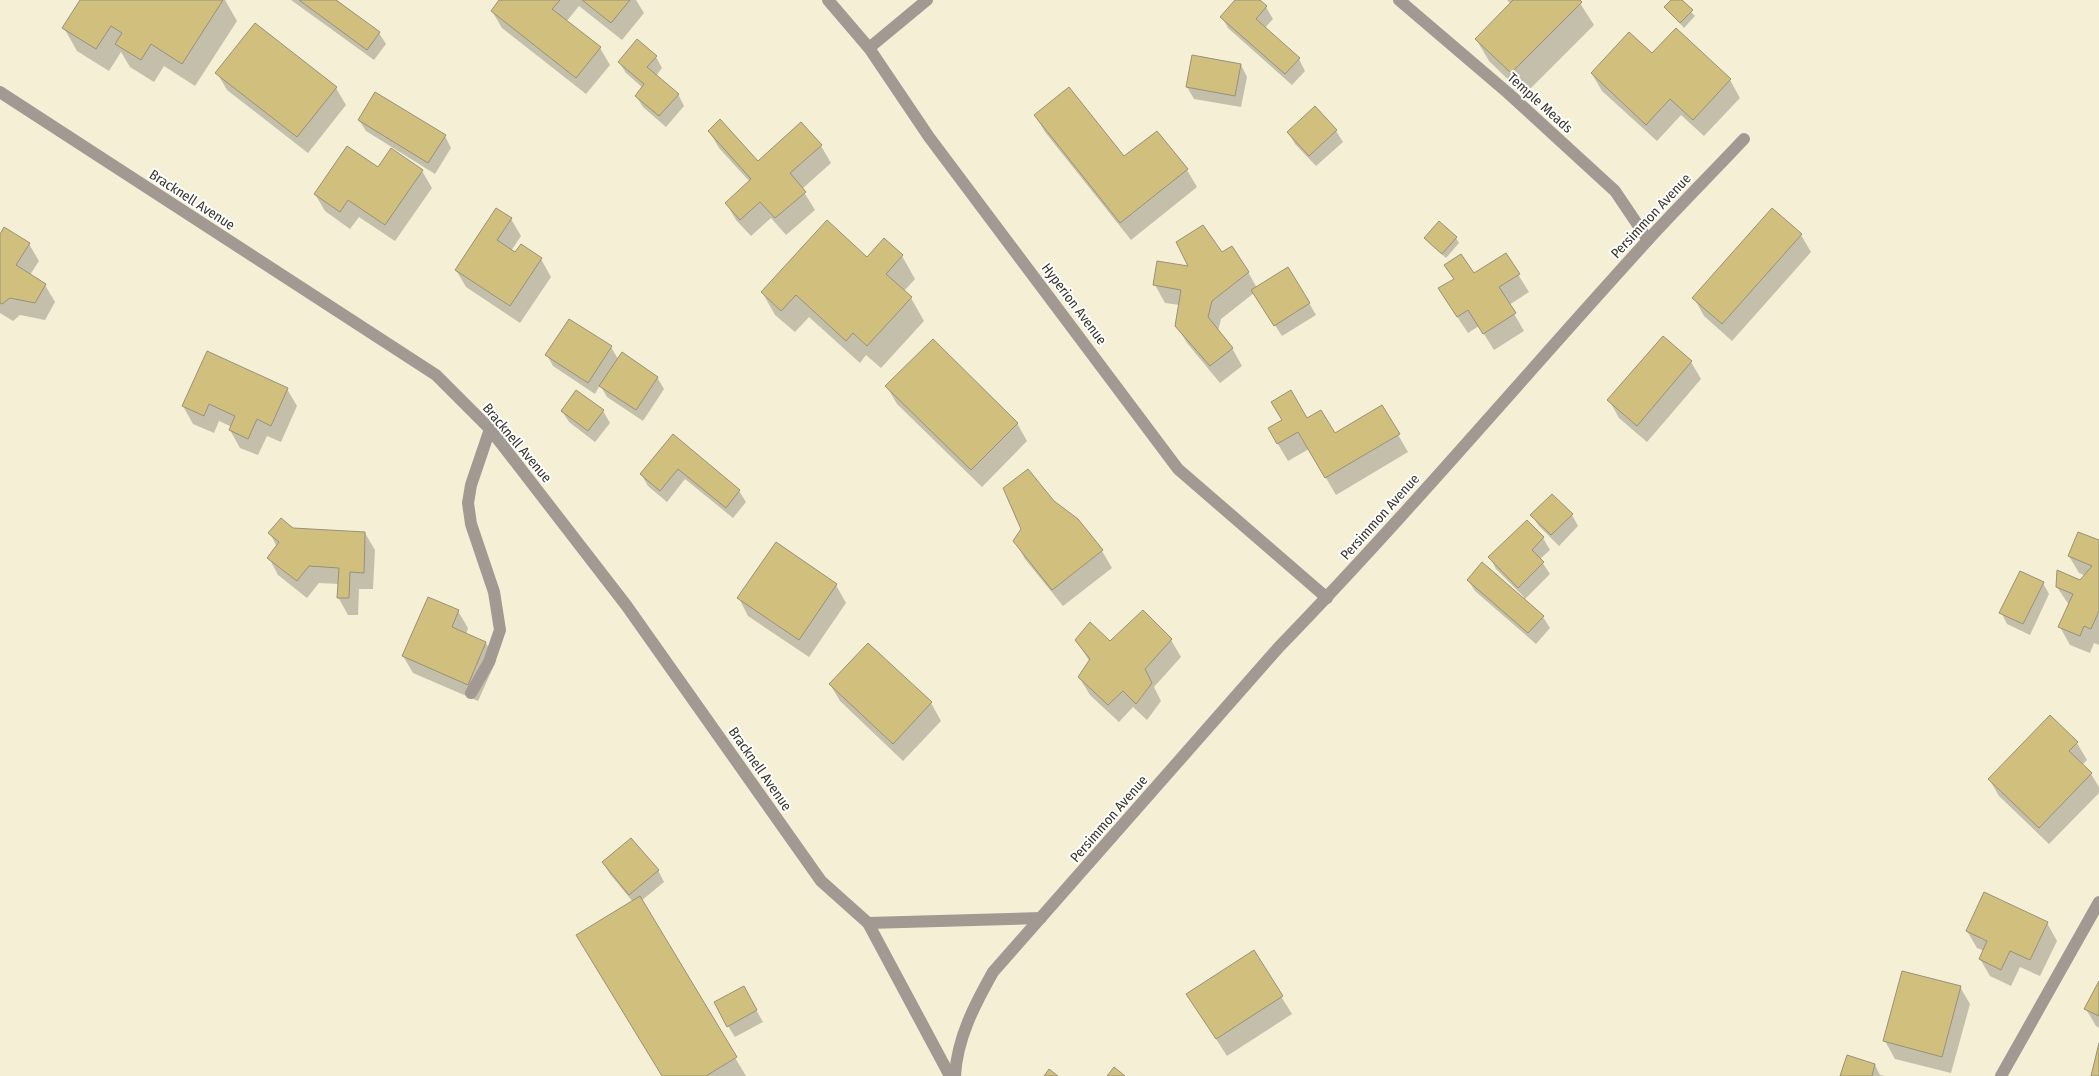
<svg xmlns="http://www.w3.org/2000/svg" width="2099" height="1076" font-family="'Fira Sans Condensed',sans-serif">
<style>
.shadow{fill:#0003}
.building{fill:#d1c07d;stroke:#97917a}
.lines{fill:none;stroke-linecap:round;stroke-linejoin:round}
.minor{stroke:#a29992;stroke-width:12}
.labels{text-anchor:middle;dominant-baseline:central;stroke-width:4;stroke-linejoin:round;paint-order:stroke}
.street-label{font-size:14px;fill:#39362d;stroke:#fff}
</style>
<rect width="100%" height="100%" fill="#f5efd6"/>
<g class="shadow">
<path d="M82 0H225L237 21 195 86 164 66 154 82 130 67 121 52 109 71 77 51 64 28Z"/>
<path d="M291 0H337L379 33 386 44 374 60Z"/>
<path d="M501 0H636L644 13 622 40 579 6 566 22 600 48 610 65 586 94 502 28 492 11Z"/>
<path d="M1237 0H1258L1266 7 1273 19 1264 29 1299 59 1305 71 1292 85 1228 28 1222 17Z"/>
<path d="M1507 0H1578L1594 25 1524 95 1489 61 1476 39 1511 4Z"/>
<path d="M1672 0H1680L1695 16 1684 28 1665 7Z"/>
<path d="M1652 55 1730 80 1740 98 1704 136 1681 115 1657 141 1602 91 1592 74Z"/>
<path d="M656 57 662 68 656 76 678 94 684 106 666 127 643 107 636 96 643 88 626 73 619 62Z"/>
<path d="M1241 65 1247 77 1241 107 1194 99 1187 87Z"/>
<path d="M217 73 336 88 346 105 308 153 227 90Z"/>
<path d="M1315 108 1336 131 1343 142 1316 166 1295 144 1288 132Z"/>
<path d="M1035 115 1124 158 1157 132 1187 170 1197 187 1131 240 1045 132Z"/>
<path d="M359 120 445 136 451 148 435 174 366 131Z"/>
<path d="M709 131 758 163 821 146 831 163 802 189 815 210 786 235 771 218 751 236 736 220 726 203 750 182 719 148Z"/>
<path d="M378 169 422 171 432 188 395 241 359 217 350 229 325 211 315 194Z"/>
<path d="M511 219 521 236 511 251 541 259 551 277 520 323 466 287 456 270Z"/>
<path d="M1439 223 1456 238 1459 243 1446 258 1429 243 1426 238Z"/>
<path d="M1801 235 1811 252 1732 341 1704 316 1694 298Z"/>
<path d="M0 236 29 244 39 261 30 275 45 285 55 302 45 320 20 315 13 321 0 313Z"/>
<path d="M884 240 902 256 915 279 904 291 911 298 924 321 881 368 866 355 860 363 809 317 795 332 775 315 762 292 867 259Z"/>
<path d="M1222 253 1248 272 1257 288 1309 303 1316 315 1282 336 1254 293 1221 319 1218 331 1232 348 1242 366 1220 383 1187 343 1176 325 1180 305 1165 303 1155 285Z"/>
<path d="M1506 255 1529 292 1509 305 1524 331 1494 350 1479 326 1468 333 1450 306Z"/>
<path d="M1663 338 1691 362 1701 379 1647 442 1619 418 1609 400Z"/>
<path d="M611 347 618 359 657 377 664 389 643 421 607 397 600 385 595 394 553 366 547 355Z"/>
<path d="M887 387 1017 423 1027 441 982 487 897 404Z"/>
<path d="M287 389 297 406 281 442 267 436 258 455 240 448 230 430 232 427 219 421 214 433 193 424 183 406Z"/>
<path d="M576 391 603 411 610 423 595 442 569 422 562 411Z"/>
<path d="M1382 407 1408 452 1336 495 1309 449 1288 461 1269 429 1307 419 1334 434Z"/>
<path d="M673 436 739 491 746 502 733 518 685 479 667 502 648 486 641 474Z"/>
<path d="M1053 502 1102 551 1112 568 1063 606 1025 559 1015 541 1023 529Z"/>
<path d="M1532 515H1572L1578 526 1559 546 1539 526Z"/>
<path d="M1527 521 1543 538 1550 550 1540 559 1550 574 1524 600 1543 617 1550 628 1536 644 1475 591 1468 580 1522 599 1524 597 1496 569 1490 557Z"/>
<path d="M270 533H365L375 550 373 589H359L358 615H348L338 597 339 584 319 583 307 598 278 575 269 558 277 547Z"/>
<path d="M2099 542V645L2094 643 2090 653 2070 645 2060 627 2069 605 2057 587 2080 582 2086 576 2079 573 2069 556Z"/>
<path d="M776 544 836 585 846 603 809 657 748 616 739 598Z"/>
<path d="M2043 583 2049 594 2030 635 2007 624 2001 612Z"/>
<path d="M458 611 468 628 466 635 486 643 496 661 478 701 413 673 403 656Z"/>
<path d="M1076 640 1110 642 1171 640 1181 657 1154 687 1161 701 1147 720 1133 707 1119 722 1090 695 1079 677 1090 662Z"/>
<path d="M830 684 931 703 941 721 903 761 840 701Z"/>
<path d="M2077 743 2087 760 2082 765 2091 774 2099 787V793L2049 844 1999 796 1989 779Z"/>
<path d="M603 863 658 870 664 882 641 901 746 1076H663L633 902 610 874Z"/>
<path d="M2047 923 2057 941 2040 976 2020 967 2011 986 1990 976 1980 959 1984 951 1977 948 1967 931Z"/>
<path d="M1253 952 1292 1014 1227 1056 1188 995Z"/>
<path d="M2099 983V1028L2096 1026 2086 1009Z"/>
<path d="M743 987 763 1022 735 1037 728 1026Z"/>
<path d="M1960 987 1970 1004 1951 1073 1895 1059 1885 1041Z"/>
<path d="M1875 1065 1880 1075 1885 1076H1842Z"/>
</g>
<g class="building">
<path d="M80 0H223L182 64 151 44 141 60 115 44 122 33 111 26 96 49 62 28Z"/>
<path d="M299 0H336L380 32 367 50Z"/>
<path d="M499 0H560L552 9 601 47 576 78 491 11Z"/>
<path d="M582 0H630L611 23Z"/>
<path d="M1235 0H1260L1267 6 1256 19 1300 58 1285 74 1220 17Z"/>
<path d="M1513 0H1580L1582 2 1511 73 1475 39Z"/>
<path d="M1671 0H1682L1693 10 1680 23 1664 7Z"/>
<path d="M255 23 337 87 297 137 215 73Z"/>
<path d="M1676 28 1731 79 1693 120 1670 99 1646 125 1591 73 1629 32 1652 53Z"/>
<path d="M637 39 657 56 647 67 679 94 659 116 635 96 644 84 618 62Z"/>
<path d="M1192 55 1241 64 1235 96 1186 87Z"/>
<path d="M1069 87 1124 156 1157 131 1188 169 1120 223 1034 115Z"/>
<path d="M375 92 446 135 428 163 358 120Z"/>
<path d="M1315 106 1337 130 1309 156 1287 132Z"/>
<path d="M720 119 758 161 801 122 822 145 790 173 806 192 775 218 760 202 740 220 725 203 751 179 708 131Z"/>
<path d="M347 146 378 167 391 148 423 170 385 225 348 200 340 212 314 194Z"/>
<path d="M496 208 512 218 497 240 515 252 521 244 542 258 510 306 455 270Z"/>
<path d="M1772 208 1802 234 1722 324 1692 298Z"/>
<path d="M827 220 867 257 884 238 903 255 886 274 912 297 867 346 853 333 846 341 796 295 781 311 761 292Z"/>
<path d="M1439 221 1457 237 1442 254 1424 238Z"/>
<path d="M1203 225 1222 252 1232 246 1249 272 1212 301 1208 317 1233 348 1210 366 1175 326 1181 290 1153 285 1157 261 1188 266 1176 242Z"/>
<path d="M4 227 30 243 16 265 46 284 35 303 10 298 2 304 0 303V234Z"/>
<path d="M1506 253 1520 274 1499 287 1516 313 1483 334 1468 310 1457 317 1438 288 1454 279 1444 265 1461 254 1474 273Z"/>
<path d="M1288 267 1310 303 1274 326 1251 290Z"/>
<path d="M569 319 612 346 588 383 545 355Z"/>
<path d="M1663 336 1692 361 1637 426 1607 400Z"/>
<path d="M933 339 1018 423 971 470 885 386Z"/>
<path d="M207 351 288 388 271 426 257 419 248 439 229 430 235 416 209 404 204 416 182 406Z"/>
<path d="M622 352 658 377 636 410 599 386Z"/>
<path d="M576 390 604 410 588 431 561 411Z"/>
<path d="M1291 390 1307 418 1321 410 1335 433 1382 405 1400 434 1325 478 1298 432 1277 444 1268 428 1282 420 1271 402Z"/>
<path d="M673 434 740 490 726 508 678 469 660 491 640 474Z"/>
<path d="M1028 469 1054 501 1078 519 1103 550 1052 590 1013 541 1021 529 1003 488Z"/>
<path d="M1552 494 1573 514 1551 535 1530 515Z"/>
<path d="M281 518 293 528 365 532 364 573 350 572 349 598H337L339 568 309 566 297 581 267 558 279 542 268 533Z"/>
<path d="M1527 520 1544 537 1532 550 1544 562 1518 588 1488 557Z"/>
<path d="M2078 532 2099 540V611L2091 629 2084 626 2080 636 2058 627 2073 594 2056 587 2057 570 2080 580 2092 566 2068 556Z"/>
<path d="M776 542 837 584 799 640 737 598Z"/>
<path d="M1482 562 1544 616 1528 633 1467 580Z"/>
<path d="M2020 571 2044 582 2023 624 1999 613Z"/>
<path d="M428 597 459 610 452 627 486 642 468 685 402 656Z"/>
<path d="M1143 610 1172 639 1145 669 1152 683 1136 704 1123 691 1108 705 1078 677 1090 659 1075 640 1090 622 1110 641Z"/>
<path d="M868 643 932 702 893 744 829 684Z"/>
<path d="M2050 715 2078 742 2069 751 2092 773 2039 828 1988 779Z"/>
<path d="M631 838 659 870 629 895 602 862Z"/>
<path d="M1984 892 2048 922 2030 960 2010 951 2001 970 1979 959 1987 941 1966 931Z"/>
<path d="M640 896 737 1057 706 1076H662L576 935Z"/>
<path d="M1254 950 1283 996 1216 1039 1186 994Z"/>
<path d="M1902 971 1961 986 1942 1057 1883 1041Z"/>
<path d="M2099 981V1016L2084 1009Z"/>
<path d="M744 986 757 1010 727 1027 714 1002Z"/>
<path d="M2099 1043V1076H2091Z"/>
<path d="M1847 1055 1875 1064 1872 1076H1840Z"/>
<path d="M1114 1067 1125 1076H1107Z"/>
<path d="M1049 1069 1058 1076H1044Z"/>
</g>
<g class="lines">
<g class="minor">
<path d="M828 0 869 48 929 137 1178 469 1327 598"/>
<path d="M1399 0 1508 93 1615 191 1648 240"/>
<path d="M869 48 927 0"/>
<path d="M0 92 436 375 490 429 626 605 821 881 868 923 950 1076"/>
<path d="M471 693 489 662 500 630 494 592 471 524 468 503 471 485 490 429"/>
<path d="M868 923 1041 918"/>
<path d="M955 1076C957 1038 975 1004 993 972L1279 647C1406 516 1524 376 1647 241 1679 206 1712 173 1744 139"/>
<path d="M2001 1076 2099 902"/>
</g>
</g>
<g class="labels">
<g class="street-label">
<text transform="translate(1540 103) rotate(42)">Temple Meads</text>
<text transform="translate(192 200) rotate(33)">Bracknell Avenue</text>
<text transform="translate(1651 216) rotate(-47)">Persimmon Avenue</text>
<text transform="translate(1074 304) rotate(53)">Hyperion Avenue</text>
<text transform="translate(517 443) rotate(50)">Bracknell Avenue</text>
<text transform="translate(1380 517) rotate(-48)">Persimmon Avenue</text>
<text transform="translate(760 769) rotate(55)">Bracknell Avenue</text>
<text transform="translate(1109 819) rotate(-49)">Persimmon Avenue</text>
</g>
</g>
</svg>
